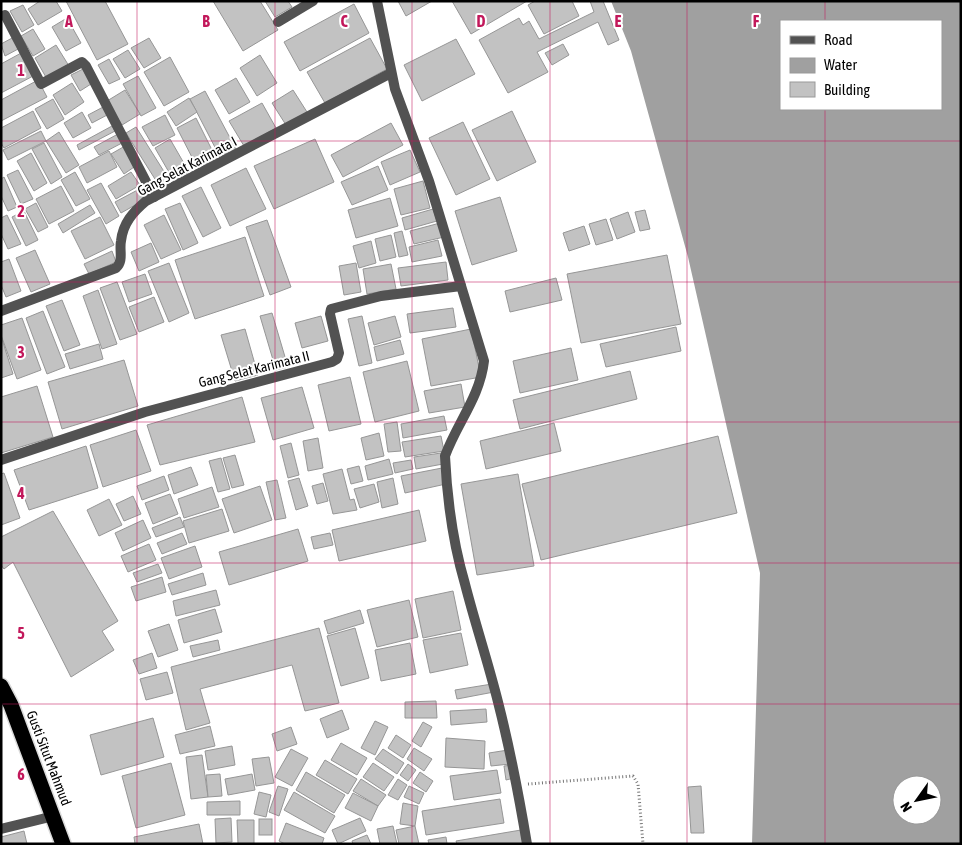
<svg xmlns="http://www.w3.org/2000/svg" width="962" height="845" font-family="'Asap Condensed',sans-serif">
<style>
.water{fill:#a0a0a0;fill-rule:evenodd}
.building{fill:#c2c2c2;stroke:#969696}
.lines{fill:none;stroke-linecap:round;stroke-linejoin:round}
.highway-casing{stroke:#dbdbdb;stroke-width:18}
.path{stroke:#747474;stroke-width:3;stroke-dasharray:1 2.5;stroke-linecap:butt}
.street{stroke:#525252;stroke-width:10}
.highway{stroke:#000;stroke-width:15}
.grid{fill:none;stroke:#c2185b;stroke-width:1;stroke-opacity:0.55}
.labels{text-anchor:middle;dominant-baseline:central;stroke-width:4;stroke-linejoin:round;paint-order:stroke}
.street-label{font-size:14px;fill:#000;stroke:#fff}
.grid-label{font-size:16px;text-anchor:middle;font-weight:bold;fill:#c2185b;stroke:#fff;stroke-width:4;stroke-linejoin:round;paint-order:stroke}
</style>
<rect width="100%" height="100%" fill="#fff"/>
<path class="water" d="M611 1H961V844H752L760 573 688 257 631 51ZM781 21H941V109H781ZM902 785H932V815H902Z"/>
<g class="building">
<path d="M40 1H56L62 11 38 25 28 9Z"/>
<path d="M66 1H105L128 44 97 60Z"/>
<path d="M213 1H260L278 30 243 51Z"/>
<path d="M265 1H288L292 7 275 17Z"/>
<path d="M398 1H432L406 16Z"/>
<path d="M452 1H527L471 34Z"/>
<path d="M535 1H572L579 16 544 34 528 5Z"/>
<path d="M590 1H603L619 40 608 45 598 22 537 52 548 72 508 93 479 40 519 18 523 25 529 21 539 39 594 12Z"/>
<path d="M354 4 369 33 300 71 284 42Z"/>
<path d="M23 5 34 25 22 32 10 11Z"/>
<path d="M67 18 81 43 66 51 52 27Z"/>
<path d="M33 29 45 49 33 56 21 36Z"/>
<path d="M14 37 20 48 5 56 1 44Z"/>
<path d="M149 38 161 58 144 68 131 48Z"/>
<path d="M370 38 387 69 325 103 307 72Z"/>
<path d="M456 39 475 74 422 101 404 65Z"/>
<path d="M563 44 569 55 552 65 545 53Z"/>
<path d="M56 45 69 66 47 79 35 58Z"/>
<path d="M128 50 140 69 125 78 113 59Z"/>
<path d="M23 52 35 75 1 93V64Z"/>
<path d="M260 55 277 83 257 96 240 68Z"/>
<path d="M170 57 189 92 164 106 144 72Z"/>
<path d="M109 59 120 79 109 84 98 65Z"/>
<path d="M83 69 91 84 80 91 71 75Z"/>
<path d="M138 76 156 108 141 116 123 84Z"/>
<path d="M236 78 250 102 229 114 215 90Z"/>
<path d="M38 80 47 97 1 121V100Z"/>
<path d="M72 83 84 102 65 115 53 95Z"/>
<path d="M125 90 140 114 122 125 107 101Z"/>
<path d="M293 90 307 112 286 125 272 103Z"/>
<path d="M205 91 236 149 220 157 190 99Z"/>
<path d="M189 98 197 112 176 126 167 112Z"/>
<path d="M53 99 64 119 47 129 35 109Z"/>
<path d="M262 103 276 128 244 146 229 121Z"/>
<path d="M105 106 109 114 92 123 88 115Z"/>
<path d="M33 111 41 128 4 148 1 143V128Z"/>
<path d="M512 111 536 162 497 181 472 130Z"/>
<path d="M82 112 91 128 73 138 64 123Z"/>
<path d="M165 115 175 135 153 146 142 127Z"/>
<path d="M196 118 217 160 198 169 177 128Z"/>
<path d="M463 122 490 179 456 195 429 138Z"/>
<path d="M391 123 403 145 343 177 331 155Z"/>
<path d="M112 126 115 131 79 150 77 145Z"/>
<path d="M136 127 170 181 160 187 126 133Z"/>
<path d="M41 131 46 141 8 160 3 150Z"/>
<path d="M59 132 79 165 66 173 46 141Z"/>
<path d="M118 134 122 143 99 155 94 147Z"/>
<path d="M170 139 189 172 174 181 155 148Z"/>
<path d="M315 139 334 182 274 209 254 166Z"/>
<path d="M44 143 62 177 51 184 32 149Z"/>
<path d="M125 146 137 165 124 174 111 154Z"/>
<path d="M410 150 420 172 390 185 381 162Z"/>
<path d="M109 151 117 167 87 183 79 167Z"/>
<path d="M31 153 47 183 34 191 17 161Z"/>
<path d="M378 166 388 190 352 205 341 182Z"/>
<path d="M246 168 266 209 230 226 211 185Z"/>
<path d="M18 170 33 199 21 204 7 175Z"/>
<path d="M75 172 90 199 76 206 61 180Z"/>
<path d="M131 172 140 185 116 199 108 186Z"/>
<path d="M4 177 17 207 8 211 1 196V179Z"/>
<path d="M423 181 430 208 401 215 394 189Z"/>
<path d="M101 183 119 216 106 224 87 190Z"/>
<path d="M147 185 153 195 121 213 115 202Z"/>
<path d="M61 186 74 211 49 224 36 199Z"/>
<path d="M201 187 221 228 203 237 182 196Z"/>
<path d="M500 197 517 251 472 265 455 211Z"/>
<path d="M390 198 398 226 356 238 348 210Z"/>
<path d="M36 203 48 227 38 232 25 209Z"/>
<path d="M180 203 198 243 183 250 165 209Z"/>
<path d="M90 205 95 213 63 233 58 224Z"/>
<path d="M433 209 437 221 405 230 402 218Z"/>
<path d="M645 210 650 229 640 231 635 212Z"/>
<path d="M24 211 38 240 26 246 12 217Z"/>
<path d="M628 212 635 232 617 239 610 219Z"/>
<path d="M7 215 21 244 8 249 1 234V218Z"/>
<path d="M164 215 181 250 161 259 144 225Z"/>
<path d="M100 217 114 245 85 259 71 231Z"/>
<path d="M606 219 613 240 596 245 589 224Z"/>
<path d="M267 220 291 287 270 295 246 227Z"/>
<path d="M440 223 444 237 414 244 410 231Z"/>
<path d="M584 226 590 244 569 251 563 233Z"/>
<path d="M402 231 408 255 399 257 394 233Z"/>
<path d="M391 235 396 257 380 261 375 239Z"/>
<path d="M245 237 264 296 195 319 175 260Z"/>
<path d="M438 240 442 256 412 262 409 247Z"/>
<path d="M371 241 376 263 359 268 353 246Z"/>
<path d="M151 243 159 262 139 271 131 252Z"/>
<path d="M35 250 50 284 31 292 16 258Z"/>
<path d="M112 251 116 262 89 274 84 264Z"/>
<path d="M667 255 681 324 581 343 567 274Z"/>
<path d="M9 259 21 291 6 297 1 285V262Z"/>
<path d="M446 262 448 280 401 286 398 268Z"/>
<path d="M169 263 189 313 169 322 148 271Z"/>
<path d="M356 263 361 292 344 295 339 266Z"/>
<path d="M391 264 396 289 367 294 363 269Z"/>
<path d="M145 274 152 294 129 302 122 282Z"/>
<path d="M556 278 562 300 510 312 505 291Z"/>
<path d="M117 282 137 334 120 340 100 288Z"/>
<path d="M98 290 117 344 102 349 83 296Z"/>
<path d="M154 297 164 322 139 332 129 307Z"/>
<path d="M62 300 80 345 64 351 46 306Z"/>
<path d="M453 308 456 327 410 333 407 314Z"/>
<path d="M43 311 65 367 47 374 26 318Z"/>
<path d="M272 313 288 367 276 370 260 316Z"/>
<path d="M321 316 328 341 302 348 295 323Z"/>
<path d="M362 316 372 363 359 366 348 319Z"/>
<path d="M395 316 401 337 374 345 368 323Z"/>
<path d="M22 318 41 370 17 379 1 335V325Z"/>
<path d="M676 327 681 351 606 367 600 344Z"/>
<path d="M245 329 258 375 235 381 221 335Z"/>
<path d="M471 329 481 377 431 386 422 339Z"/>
<path d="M1 336 13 374 1 378Z"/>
<path d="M400 340 404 354 377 361 374 347Z"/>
<path d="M99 344 103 359 70 369 65 354Z"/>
<path d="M571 348 578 380 520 393 513 361Z"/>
<path d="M124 360 138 406 62 429 48 382Z"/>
<path d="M407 361 419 411 375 422 363 372Z"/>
<path d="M630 371 637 399 520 429 513 400Z"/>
<path d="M350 377 361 424 329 431 318 385Z"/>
<path d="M461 384 465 407 429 413 424 391Z"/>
<path d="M37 386 53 437 1 453V397Z"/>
<path d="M302 387 314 428 273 440 261 398Z"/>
<path d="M242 397 255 442 160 465 147 425Z"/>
<path d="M444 416 447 430 403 438 401 424Z"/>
<path d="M397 422 401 451 388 452 384 424Z"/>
<path d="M554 423 561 451 486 469 480 441Z"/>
<path d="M136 430 151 471 103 487 90 445Z"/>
<path d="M379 433 384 456 366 460 361 438Z"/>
<path d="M441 436 444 451 405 457 402 442Z"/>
<path d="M718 436 737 513 541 560 522 484Z"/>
<path d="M318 438 323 468 308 471 303 441Z"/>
<path d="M291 443 299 475 288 478 280 446Z"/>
<path d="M86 446 98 488 29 510 14 470Z"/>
<path d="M441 453 443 464 416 469 414 457Z"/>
<path d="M235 455 244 485 232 488 223 458Z"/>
<path d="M221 458 230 489 218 492 209 461Z"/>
<path d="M389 459 393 474 368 480 365 466Z"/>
<path d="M411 460 413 469 395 473 393 463Z"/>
<path d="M359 466 363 481 351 484 347 469Z"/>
<path d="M191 467 198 485 174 494 168 475Z"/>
<path d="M442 468 446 484 405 493 401 476Z"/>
<path d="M342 469 350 500 354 499 357 510 333 514 323 474Z"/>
<path d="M4 473 20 518 1 525V474Z"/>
<path d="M518 474 534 566 477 575 461 484Z"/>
<path d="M164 476 169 490 142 500 137 486Z"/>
<path d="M299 478 308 506 296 510 288 481Z"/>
<path d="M393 478 398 504 382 508 377 482Z"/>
<path d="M277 480 286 518 275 520 266 482Z"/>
<path d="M323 483 328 501 317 504 312 486Z"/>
<path d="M374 484 379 502 360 508 354 489Z"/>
<path d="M260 486 272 520 234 533 222 499Z"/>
<path d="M212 487 219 507 184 518 178 499Z"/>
<path d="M170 494 178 514 153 524 145 503Z"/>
<path d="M133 496 141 514 124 521 116 504Z"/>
<path d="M109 499 122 525 99 536 87 510Z"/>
<path d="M222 509 229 531 189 543 183 521Z"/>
<path d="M419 510 426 541 339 561 332 530Z"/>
<path d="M53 511 118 621 102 631 114 650 71 677 13 562 4 569 1 565V537Z"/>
<path d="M180 517 184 527 156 537 152 528Z"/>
<path d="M143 520 151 538 123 551 115 533Z"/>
<path d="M298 529 308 561 229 585 219 552Z"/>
<path d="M182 533 187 544 162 554 157 543Z"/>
<path d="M330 533 333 545 314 549 311 537Z"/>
<path d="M149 544 156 560 128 572 121 556Z"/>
<path d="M195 546 202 567 169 579 161 558Z"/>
<path d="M158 564 162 573 137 582 133 573Z"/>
<path d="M203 573 206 585 172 595 168 584Z"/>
<path d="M162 577 166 592 136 601 131 587Z"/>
<path d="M216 590 220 605 176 616 173 601Z"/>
<path d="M453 591 461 630 423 638 415 599Z"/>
<path d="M409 600 418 637 377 647 367 610Z"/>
<path d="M215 609 222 632 184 643 178 620Z"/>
<path d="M360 610 364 623 328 634 324 621Z"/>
<path d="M169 624 178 650 158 657 148 631Z"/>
<path d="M319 628 339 703 305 711 292 665 200 689 210 723 186 730 171 667Z"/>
<path d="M355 628 369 678 341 686 327 636Z"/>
<path d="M461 633 468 665 430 673 423 640Z"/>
<path d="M218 640 220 650 193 657 190 646Z"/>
<path d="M410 643 416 674 381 681 375 650Z"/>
<path d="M152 653 157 668 139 674 133 660Z"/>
<path d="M167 672 173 693 146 700 140 679Z"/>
<path d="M492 684 494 692 457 699 455 690Z"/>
<path d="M436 701 437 718H405V702Z"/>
<path d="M486 709 487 722 451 725 450 711Z"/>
<path d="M342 710 349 729 327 738 320 719Z"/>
<path d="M153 718 164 757 101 775 90 735Z"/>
<path d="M375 721 388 727 375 755 361 748Z"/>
<path d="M423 722 432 727 421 747 412 741Z"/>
<path d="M210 726 215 746 180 754 175 735Z"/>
<path d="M291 727 297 744 277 751 272 734Z"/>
<path d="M396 735 411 745 403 758 388 748Z"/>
<path d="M446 738 485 741 484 769 445 767Z"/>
<path d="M341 743 367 758 357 775 331 760Z"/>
<path d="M232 746 235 765 208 770 205 751Z"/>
<path d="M414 748 432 759 424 771 407 759Z"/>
<path d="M291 749 308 758 292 786 275 777Z"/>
<path d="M383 749 404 763 397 774 375 759Z"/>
<path d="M508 750 510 764 491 766 489 753Z"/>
<path d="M202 755 208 797 191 799 186 757Z"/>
<path d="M269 757 274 783 256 786 252 759Z"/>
<path d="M325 760 357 779 348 794 316 775Z"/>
<path d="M171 763 185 815 136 828 122 776Z"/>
<path d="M373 763 394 777 384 791 363 777Z"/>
<path d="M408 764 416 770 408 781 400 775Z"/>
<path d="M513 765 514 778 506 780 504 766Z"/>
<path d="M497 770 501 793 454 800 450 776Z"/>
<path d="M306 772 345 795 334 813 296 790Z"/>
<path d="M420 772 433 781 426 792 413 783Z"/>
<path d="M220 774 222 796 208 797 206 775Z"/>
<path d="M252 774 255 790 228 795 225 779Z"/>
<path d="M361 779 386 795 378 806 353 791Z"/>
<path d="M398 779 407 785 398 800 388 795Z"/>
<path d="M278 786 288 789 279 816 269 812Z"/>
<path d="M409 786 424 793 419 804 404 797Z"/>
<path d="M701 786 704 833H691L688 787Z"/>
<path d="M259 792 271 795 266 817 254 814Z"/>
<path d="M294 792 335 816 325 833 284 810Z"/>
<path d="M353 793 378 806 371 821 345 808Z"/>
<path d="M500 799 504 823 426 835 422 811Z"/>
<path d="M240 801V815H207V802Z"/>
<path d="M403 803 418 806 415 826 400 824Z"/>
<path d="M231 818 232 842 216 843 215 819Z"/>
<path d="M360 818 366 831 338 844 332 830Z"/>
<rect x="259" y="819" width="13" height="16"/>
<path d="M237 820H254V844H238Z"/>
<path d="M286 823 324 838 322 844H285L279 841Z"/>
<path d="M199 824 203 844H135L134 837Z"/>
<path d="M393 826 397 844H380L377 829Z"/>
<path d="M415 826 419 844H399L396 830Z"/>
<path d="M521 830 523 844H457L456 841Z"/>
<path d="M24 831 27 844H1V837Z"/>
<path d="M367 835 371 844H353L352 841Z"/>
<path d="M446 837 447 844H429L428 840Z"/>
</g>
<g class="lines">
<g class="highway-casing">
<path id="highway" d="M1 686 11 705 63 844"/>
</g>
<path class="path" d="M528 784 633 776 638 784 643 844"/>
<g class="street">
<path d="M377 1 395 89 429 181 484 361C480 397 457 423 445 456 447 498 453 543 465 584 475 623 488 662 498 702 510 749 519 796 527 844"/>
<path d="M5 15 41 84 82 62 86 66 154 197"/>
<path d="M278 22 313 1"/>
<path d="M1 311 116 268C124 261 119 250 121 241 123 223 133 212 146 201L391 73"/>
<path d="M1 460 145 412 332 362 337 359 339 353 330 314 331 309 381 296 461 286"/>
<path d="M1 829 54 816"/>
</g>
<use href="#highway" class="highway"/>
</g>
<path class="grid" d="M137 1V844M275 1V844M412 1V844M550 1V844M687 1V844M825 1V21M825 109V844M1 141H961M1 282H961M1 422H961M1 563H961M1 704H961"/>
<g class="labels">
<g class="street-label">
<text transform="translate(187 166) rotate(-28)">Gang Selat Karimata I</text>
<text transform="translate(254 369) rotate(-14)">Gang Selat Karimata II</text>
<text transform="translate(49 758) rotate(69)">Gusti Situt Mahmud</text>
</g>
</g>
<g class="grid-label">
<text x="69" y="27">A</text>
<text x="206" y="27">B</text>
<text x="344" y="27">C</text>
<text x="481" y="27">D</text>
<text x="618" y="27">E</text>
<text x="756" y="27">F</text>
<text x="21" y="76">1</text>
<text x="21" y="217">2</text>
<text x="21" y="358">3</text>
<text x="21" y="499">4</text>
<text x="21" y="639">5</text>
<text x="21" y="780">6</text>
</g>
<rect width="962" height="845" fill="none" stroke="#000000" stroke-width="5"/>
<rect x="780" y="20" width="162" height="90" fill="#ffffff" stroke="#999999"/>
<rect x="790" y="36" width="25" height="8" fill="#525252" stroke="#999999"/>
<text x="824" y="45" font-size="15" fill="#000000">Road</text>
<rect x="790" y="58" width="25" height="15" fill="#a0a0a0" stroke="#999999"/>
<text x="824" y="70" font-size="15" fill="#000000">Water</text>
<rect x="790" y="82" width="25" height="15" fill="#c2c2c2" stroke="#999999"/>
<text x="824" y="95" font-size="15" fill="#000000">Building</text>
<g transform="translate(917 800) rotate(237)"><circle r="24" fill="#ffffff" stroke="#999999"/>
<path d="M0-4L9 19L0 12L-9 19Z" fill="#000000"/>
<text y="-8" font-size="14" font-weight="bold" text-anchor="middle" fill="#000000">N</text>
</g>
</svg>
